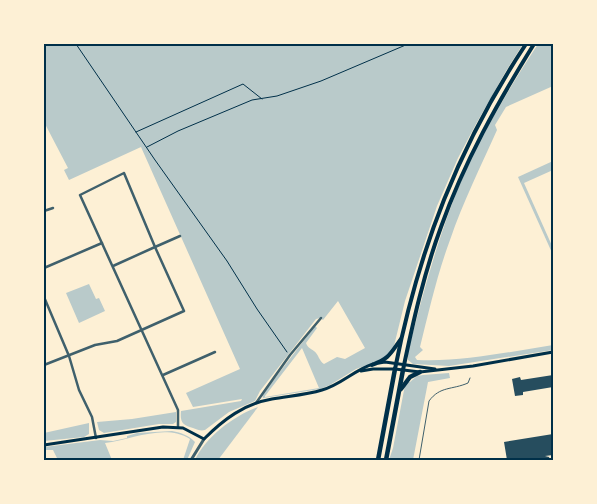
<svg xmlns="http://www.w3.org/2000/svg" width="597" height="504" font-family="Cabin,sans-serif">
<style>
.green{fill:#b9caca;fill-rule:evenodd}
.building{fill:#264d5e}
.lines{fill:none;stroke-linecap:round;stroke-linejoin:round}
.path{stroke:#003049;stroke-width:1}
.service{stroke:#3f606c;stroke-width:1}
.minor{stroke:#3f606c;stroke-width:2.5}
.tertiary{stroke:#3f606c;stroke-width:3}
.secondary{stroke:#003049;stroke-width:3}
.primary{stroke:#003049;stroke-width:4}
.motorway{stroke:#003049;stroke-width:4.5}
.neatline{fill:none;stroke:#003049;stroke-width:2}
</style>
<rect width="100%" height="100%" fill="#fdf0d5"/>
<g class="green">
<path d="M44 44H523L506 71 476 124 458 158 437 206 405 301 393 350 384 359 356 369 330 385 320 389 263 398 262 395 315 326 317 328 306 343C308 348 310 348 314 351 319 355 319 361 324 364L337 357 345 359 365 348 338 301 323 320 320 318 316 319 260 391 255 401 229 412 205 430C201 431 198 430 193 428 182 425 180 422 181 411L241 401 242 399 193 407 186 393 240 369 141 147 69 180 64 170 68 168 44 122ZM302 348 319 388 265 397V396Z"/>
<path d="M538 44H553V86L506 107 495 125 497 130C481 166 463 202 450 240 437 275 429 311 420 347L423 350 415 357 417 360C463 362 508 352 553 345V350L449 366 413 364 408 360V352C422 297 436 244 457 191 478 140 508 90 538 44Z"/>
<path d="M553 161V170L524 183 553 248V255L518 177Z"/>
<path d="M89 284 96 299 99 298 105 311 79 323 66 293Z"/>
<path d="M449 373 450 378 428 382 413 460H389L393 448 405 385 407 381 410 382 417 376 423 375Z"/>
<path d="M258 407 218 460H195C205 437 235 415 258 407Z"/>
<path d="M176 412V422L173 424H159L104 433 99 430 97 422 132 419Z"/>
<path d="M89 423V434L84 437 44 441V433Z"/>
<path d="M172 431C182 433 188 435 195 442L187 460H183L190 439C165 423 131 440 105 443L112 460H58L53 450H44V447L100 440 113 441 127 438V436L137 433Z"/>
</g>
<g class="building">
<path d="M553 375V387L523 392V395L515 396 512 379 520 377 521 380Z"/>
<path d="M553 434V455L545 456 549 457 550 460H507L504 442Z"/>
</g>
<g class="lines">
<g class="path">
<path d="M76 44 155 160 227 261 257 309 287 352"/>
<path d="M136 132 243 84 262 99"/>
<path d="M147 147 178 131 252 100 277 96 321 81 408 44"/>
</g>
<path class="service" d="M419 460 429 401C440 386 452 390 468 383L470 378"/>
<g class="minor">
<path d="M44 211 53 208"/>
<path d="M113 266 155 247 124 173 80 195 178 410V427"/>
<path d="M44 268 102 243"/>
<path d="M44 297 69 356 79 390 92 417 96 438"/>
<path d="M44 365 95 345 117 341 184 311 155 247 180 236"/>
<path d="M163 375 215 352"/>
<path d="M256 403 290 355 321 318"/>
</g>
<path class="tertiary" d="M191 460 204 439"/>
<g class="secondary">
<path d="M379 363 385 362 435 369"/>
<path d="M361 371 373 369H395L420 372 473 366 553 352"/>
<path d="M44 445 163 427 183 428 204 439C224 419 244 404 272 399 289 396 306 395 322 390 341 385 354 370 373 364"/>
</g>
<g class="primary">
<path d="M372 365C390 358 390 354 401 339"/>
<path d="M395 369C419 248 458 147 526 44"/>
<path d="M403 370C413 322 424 273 441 227 464 162 498 102 534 44"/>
</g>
<g class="motorway">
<path d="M401 389 410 377 420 372"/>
<path d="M378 460 395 369"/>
<path d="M386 460 403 370"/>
</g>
</g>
<rect width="597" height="504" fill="none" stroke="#fdf0d5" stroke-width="90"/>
<rect x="45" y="45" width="507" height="414" class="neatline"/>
</svg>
